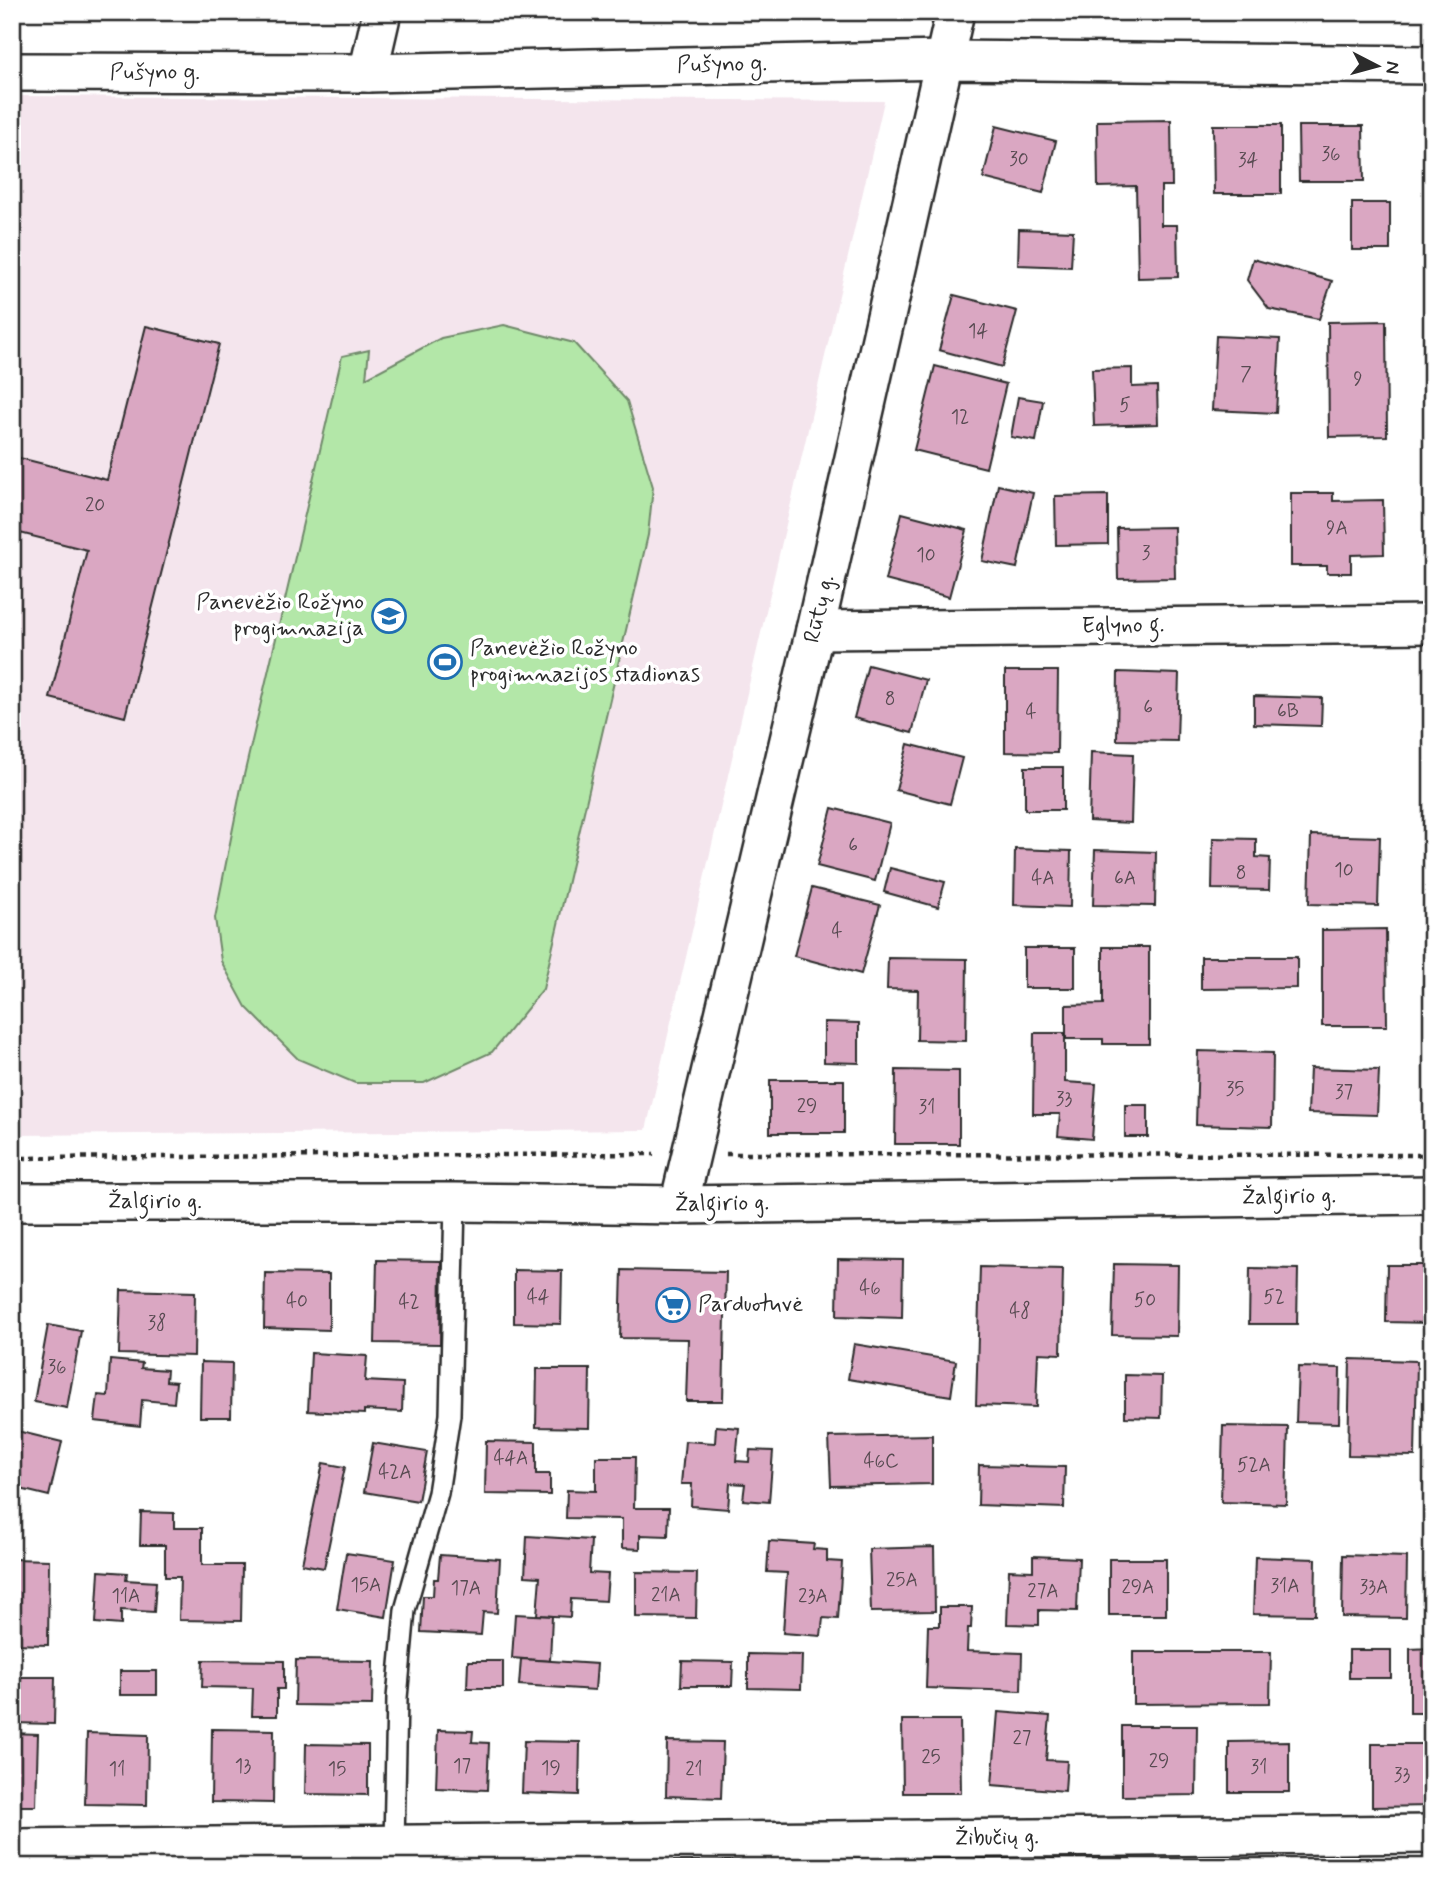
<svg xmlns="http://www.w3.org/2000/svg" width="1444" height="1879" font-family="Mynerve,sans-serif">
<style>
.built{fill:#f4e5ed}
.green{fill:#b3e7a8;stroke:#6f896a;stroke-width:2}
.building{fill:#daa7c2;stroke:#2b2b2b;stroke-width:2}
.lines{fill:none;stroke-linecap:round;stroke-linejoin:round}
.service-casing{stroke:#2b2b2b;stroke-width:24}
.minor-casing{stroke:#2b2b2b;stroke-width:42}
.path{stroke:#2b2b2b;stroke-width:4.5;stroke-dasharray:5 5;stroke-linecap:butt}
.service{stroke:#fff;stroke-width:19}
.minor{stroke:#fff;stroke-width:37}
.labels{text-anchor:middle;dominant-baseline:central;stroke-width:7;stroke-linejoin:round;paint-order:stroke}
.number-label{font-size:19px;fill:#574a51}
.street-label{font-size:23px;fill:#2b2b2b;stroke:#fff}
.poi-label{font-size:23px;fill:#2b2b2b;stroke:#fff;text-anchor:start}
</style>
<rect width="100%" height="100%" fill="#fff"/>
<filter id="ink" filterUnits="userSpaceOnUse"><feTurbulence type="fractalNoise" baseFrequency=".0143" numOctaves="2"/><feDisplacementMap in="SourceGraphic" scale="14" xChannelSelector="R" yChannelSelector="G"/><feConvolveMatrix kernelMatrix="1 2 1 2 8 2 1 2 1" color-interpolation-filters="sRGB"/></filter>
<g filter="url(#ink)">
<path class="built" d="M12 96 884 101 646 1130 12 1135Z"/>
<path class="green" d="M504 325 574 343 627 401 653 487 648 535 543 989 492 1052 424 1083H355L298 1059 246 1007 221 961 215 918 241 788 342 356 369 350 366 378 441 338Z"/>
<g class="building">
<path d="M1171 120 1172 186H1161V225H1177L1178 277 1138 278 1136 186 1098 187 1097 121Z"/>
<path d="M1213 125H1281V194H1214Z"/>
<path d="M996 126 1056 141 1043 193 983 178Z"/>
<path d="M1298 126H1363L1364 181H1299Z"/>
<path d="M1427 126H1432V183H1428Z"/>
<rect x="1352" y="203" width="38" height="47"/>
<path d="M1019 229 1073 231 1071 267 1018 265Z"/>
<path d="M1253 259 1332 281 1319 319 1269 309 1247 280Z"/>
<path d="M954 295 1017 311 1002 367 939 350Z"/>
<path d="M1386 321 1387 436 1329 437 1328 322Z"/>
<path d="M146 326 219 344 125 717 50 698 87 550 12 531V456L107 480Z"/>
<path d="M1216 336 1280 339 1276 413 1212 410Z"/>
<path d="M935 366 1006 384 986 468 914 450Z"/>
<path d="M1132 368V387L1157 386 1158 424 1094 426 1092 369Z"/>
<path d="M1018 397 1043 401 1036 441 1011 437Z"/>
<path d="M998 485 1033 493 1017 568 982 561Z"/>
<path d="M1291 493H1333V501L1383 500 1384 554 1351 555V573H1327V566H1291Z"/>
<path d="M1108 495V544L1056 545 1055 496Z"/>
<path d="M902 513 967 530 949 597 885 580Z"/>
<rect x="1428" y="515" width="4" height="49"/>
<path d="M1174 527 1175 578 1118 579 1117 528Z"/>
<path d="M868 665 926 680 912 733 854 718Z"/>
<path d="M1005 671H1058L1057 753 1005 752Z"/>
<path d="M1118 672 1179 674 1177 741 1117 740Z"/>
<path d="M1254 696 1322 698 1321 726 1254 724Z"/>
<path d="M908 744 962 758 950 804 896 790Z"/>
<path d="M1091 752 1133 754 1131 823 1089 821Z"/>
<rect x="1025" y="767" width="38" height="43"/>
<path d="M832 808 890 823 875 881 817 866Z"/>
<path d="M1311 835 1380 837 1378 906 1309 904Z"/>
<path d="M1213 838 1256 839V857L1270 858 1269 890 1212 889Z"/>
<path d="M1015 849 1071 851 1070 907 1014 905Z"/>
<path d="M1095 850 1156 852 1155 906 1093 905Z"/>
<path d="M890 868 945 882 938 907 884 892Z"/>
<path d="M812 888 880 905 861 974 794 956Z"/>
<path d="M1386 929 1387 1026H1322V930Z"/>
<path d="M1103 947H1149V1044H1103V1039H1066V1005L1103 1004Z"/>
<rect x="1024" y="948" width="51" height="40"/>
<path d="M1201 957H1297V988L1201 989Z"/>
<path d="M888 958 967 959 966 1041 917 1040 918 990 887 989Z"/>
<path d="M824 1022 859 1023V1063L824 1062Z"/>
<path d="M1034 1033H1065V1082L1096 1084 1092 1139 1058 1136 1060 1114H1033Z"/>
<path d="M1198 1051 1273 1053 1272 1127 1196 1125Z"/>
<path d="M1310 1068 1379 1070 1377 1115 1308 1113Z"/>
<path d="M896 1070 959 1071V1144H895Z"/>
<rect x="770" y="1080" width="74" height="53"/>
<rect x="1125" y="1105" width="23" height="32"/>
<path d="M838 1259 903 1260 902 1318 837 1316Z"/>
<path d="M377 1260 441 1261 440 1344 375 1343Z"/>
<path d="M1114 1264 1178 1265 1177 1336 1112 1335Z"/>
<path d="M1387 1265H1430L1429 1323 1386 1322Z"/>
<path d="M980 1267 1063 1269 1061 1354 1038 1353 1036 1407 976 1405Z"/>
<path d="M1250 1268 1298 1269 1297 1324H1249Z"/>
<path d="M514 1270 562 1271 561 1324 514 1323Z"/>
<path d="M622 1270 726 1272 723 1401H686L688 1339 620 1338Z"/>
<path d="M265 1273 329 1274V1330L264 1328Z"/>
<path d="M121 1290 195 1292 194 1356 119 1354Z"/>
<path d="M48 1325 81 1331 67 1408 34 1402Z"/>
<path d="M854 1344 956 1361 951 1396 848 1379Z"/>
<path d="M311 1353 367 1356 365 1381 403 1383 402 1412 364 1410V1414L308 1411Z"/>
<path d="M1350 1359 1417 1361 1415 1456 1348 1455Z"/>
<path d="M110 1360 142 1363 141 1368 167 1370 166 1381 176 1382 174 1403 142 1400 140 1426 95 1421 98 1395 108 1396Z"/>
<path d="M201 1362 232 1363 231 1417H200Z"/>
<path d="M1298 1367 1340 1368 1339 1423 1296 1422Z"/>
<path d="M537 1369H590L589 1428 536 1427Z"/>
<path d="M1125 1375 1162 1376 1161 1418 1125 1417Z"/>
<path d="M716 1426 739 1428 736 1461 749 1462 750 1450 773 1451 769 1502 743 1500 745 1484 730 1483 728 1509 691 1506 692 1484H681L685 1441 715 1443Z"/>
<path d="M1223 1426 1288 1427 1286 1504 1221 1502Z"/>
<path d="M13 1430 62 1442 49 1496 12 1487Z"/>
<path d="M932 1435V1484L831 1486 829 1437Z"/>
<path d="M1430 1435H1432V1509H1427Z"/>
<path d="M486 1441 536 1442V1474H550V1495L485 1494Z"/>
<path d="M373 1443 427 1452 418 1501 364 1492Z"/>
<path d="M596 1457H635L634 1508H669L668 1536 640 1535V1549L622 1548V1519L566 1518 567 1490 596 1491Z"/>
<path d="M323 1463 345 1467 324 1568 302 1564Z"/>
<path d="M979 1465 1065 1467 1064 1508 978 1505Z"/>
<path d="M141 1512 174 1513V1528H202V1565H242L241 1621 179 1620 180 1577H165V1545H140Z"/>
<path d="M527 1536 591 1540 589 1573 608 1574 606 1601 571 1599 570 1617 537 1615 540 1577 525 1576Z"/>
<path d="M769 1541 814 1544 813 1549 827 1550V1561L842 1562 838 1619 823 1618 821 1636 783 1633 787 1573 767 1572Z"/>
<path d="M934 1547 935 1611 871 1612 869 1549Z"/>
<path d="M346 1553 395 1560 386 1617 337 1609Z"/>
<path d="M440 1555 500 1559 497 1613 483 1612 481 1635 421 1632 423 1596H433L434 1579H438Z"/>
<path d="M1343 1555 1407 1557 1406 1618 1342 1617Z"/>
<path d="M1033 1556 1079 1558 1077 1611 1039 1610V1625L1007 1624 1009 1570 1033 1571Z"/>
<path d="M1255 1557 1316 1559 1315 1615 1253 1614Z"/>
<path d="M12 1559 49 1560 48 1645 12 1644Z"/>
<rect x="1109" y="1559" width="57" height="56"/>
<path d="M99 1571 127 1573 126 1580 156 1582 154 1612 121 1610V1625L96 1623Z"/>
<path d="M636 1572 697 1573 696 1618 636 1617Z"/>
<path d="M940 1607H972L971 1628H968L967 1651 1022 1653 1021 1691 926 1688 928 1626H940Z"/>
<path d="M515 1614 552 1616 550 1661 512 1658Z"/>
<path d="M1432 1648V1713H1410V1649Z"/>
<rect x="1349" y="1650" width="42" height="28"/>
<path d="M1133 1652H1271L1270 1703 1133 1704Z"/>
<path d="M748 1654 802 1655 801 1689 748 1688Z"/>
<path d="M521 1659 597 1664 595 1690 519 1685Z"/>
<path d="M203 1660 284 1661V1689H277V1716H252L253 1688 202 1687Z"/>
<path d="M296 1660 373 1661 372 1706 295 1705Z"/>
<path d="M468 1661H503V1688H467Z"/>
<path d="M682 1661 733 1662 732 1686H681Z"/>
<rect x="120" y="1671" width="37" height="24"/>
<path d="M12 1677H55L54 1724 12 1723Z"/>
<path d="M998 1712 1050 1716 1046 1760 1067 1761 1065 1791 992 1785Z"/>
<path d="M902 1720H960L961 1793H903Z"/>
<path d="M1122 1726H1197L1196 1795 1122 1796Z"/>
<path d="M212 1729 274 1730 273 1803 211 1802Z"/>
<path d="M438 1730 473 1731 472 1742 489 1743 487 1790 436 1788Z"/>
<path d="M12 1733 38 1734 36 1806H12Z"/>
<path d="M87 1733 148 1735 147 1805 85 1804Z"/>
<path d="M524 1741 580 1742 579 1795 522 1793Z"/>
<path d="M667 1741 723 1742 721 1798 666 1796Z"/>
<path d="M1289 1741V1792H1229V1742Z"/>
<path d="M306 1744 368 1745V1795L305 1794Z"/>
<path d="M1372 1744H1432V1806L1372 1807Z"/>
</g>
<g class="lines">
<g class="service-casing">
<path id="service" d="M394 1844 397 1698 405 1610 438 1493 450 1415 455 1202"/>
</g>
<g class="minor-casing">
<g id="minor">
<path d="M12 72 368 73 944 60 1432 65"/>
<path d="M368 73 382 12"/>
<path d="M815 630 1432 624"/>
<path d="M12 1202H455L679 1205 1432 1195"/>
<path d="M679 1205 815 630 955 12"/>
<path d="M12 1848 1432 1834"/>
</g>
</g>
<g class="path">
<path d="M726 1154 1432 1155"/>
<path d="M12 1158 654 1154"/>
</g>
<use href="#service" class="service"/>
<use href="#minor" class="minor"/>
</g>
</g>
<defs>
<g id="school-ring" transform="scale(1.75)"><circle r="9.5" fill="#fff" stroke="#1f6fb2" stroke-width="1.5"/><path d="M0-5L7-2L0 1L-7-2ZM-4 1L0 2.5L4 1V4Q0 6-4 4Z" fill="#1f6fb2"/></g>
<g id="stadium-ring" transform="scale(1.75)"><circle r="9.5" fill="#fff" stroke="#1f6fb2" stroke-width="1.5"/><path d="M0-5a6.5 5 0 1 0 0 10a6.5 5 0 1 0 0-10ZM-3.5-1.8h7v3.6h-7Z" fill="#1f6fb2"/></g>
<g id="supermarket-ring" transform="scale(1.75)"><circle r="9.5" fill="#fff" stroke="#1f6fb2" stroke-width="1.5"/><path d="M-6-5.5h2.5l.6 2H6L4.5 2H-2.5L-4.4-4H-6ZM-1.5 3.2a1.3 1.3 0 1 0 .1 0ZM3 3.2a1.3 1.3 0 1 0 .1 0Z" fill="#1f6fb2"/></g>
</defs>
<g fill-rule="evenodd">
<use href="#school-ring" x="389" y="616"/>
<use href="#stadium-ring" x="445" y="662"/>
<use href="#supermarket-ring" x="673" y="1305"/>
</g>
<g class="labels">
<g class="number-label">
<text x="1331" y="154">36</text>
<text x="1019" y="159">30</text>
<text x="1248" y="160">34</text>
<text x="978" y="331">14</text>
<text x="1246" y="374">7</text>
<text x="1358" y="379">9</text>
<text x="1125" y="405">5</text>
<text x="960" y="417">12</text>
<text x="95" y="505">20</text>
<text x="1337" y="528">9A</text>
<text x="1146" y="553">3</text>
<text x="926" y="555">10</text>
<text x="890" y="699">8</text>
<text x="1148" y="707">6</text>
<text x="1288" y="711">6B</text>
<text x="1031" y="712">4</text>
<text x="853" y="845">6</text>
<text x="1344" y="870">10</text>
<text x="1241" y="873">8</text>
<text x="1043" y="878">4A</text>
<text x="1125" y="878">6A</text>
<text x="837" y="931">4</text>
<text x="1235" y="1089">35</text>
<text x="1344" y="1092">37</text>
<text x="1064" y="1099">33</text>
<text x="807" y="1106">29</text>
<text x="927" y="1107">31</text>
<text x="870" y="1288">46</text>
<text x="538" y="1297">44</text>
<text x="1274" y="1297">52</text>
<text x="1145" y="1300">50</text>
<text x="297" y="1301">40</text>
<text x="409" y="1302">42</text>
<text x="1020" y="1311">48</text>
<text x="157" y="1323">38</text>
<text x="57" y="1367">36</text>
<text x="511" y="1458">44A</text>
<text x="881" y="1461">46C</text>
<text x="1254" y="1465">52A</text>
<text x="395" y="1472">42A</text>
<text x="902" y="1580">25A</text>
<text x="366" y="1585">15A</text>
<text x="1285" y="1586">31A</text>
<text x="1138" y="1587">29A</text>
<text x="1374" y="1587">33A</text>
<text x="466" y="1588">17A</text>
<text x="1043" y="1591">27A</text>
<text x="666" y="1595">21A</text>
<text x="126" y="1596">11A</text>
<text x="813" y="1596">23A</text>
<text x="1022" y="1738">27</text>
<text x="931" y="1757">25</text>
<text x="1159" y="1761">29</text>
<text x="243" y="1766">13</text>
<text x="462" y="1766">17</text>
<text x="1259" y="1767">31</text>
<text x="551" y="1768">19</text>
<text x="117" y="1769">11</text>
<text x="337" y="1769">15</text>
<text x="694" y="1769">21</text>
<text x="1402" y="1775">33</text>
</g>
<g class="street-label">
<text transform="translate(722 65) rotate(-1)">Pušyno g.</text>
<text x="155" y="73">Pušyno g.</text>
<text transform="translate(820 609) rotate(-77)">Rūtų g.</text>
<text transform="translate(1123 626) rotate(-1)">Eglyno g.</text>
<text transform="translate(1289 1197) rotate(-1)">Žalgirio g.</text>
<text x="155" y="1202">Žalgirio g.</text>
<text transform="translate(722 1204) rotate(-1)">Žalgirio g.</text>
<text transform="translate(997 1838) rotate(-1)">Žibučių g.</text>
</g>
<g class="poi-label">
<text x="364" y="603" text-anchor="end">Panevėžio Rožyno<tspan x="364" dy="26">progimnazija</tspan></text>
<text x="470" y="649">Panevėžio Rožyno<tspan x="470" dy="26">progimnazijos stadionas</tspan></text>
<text x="698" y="1305">Parduotuvė</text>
</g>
</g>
<rect width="1444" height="1879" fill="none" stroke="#fff" stroke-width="42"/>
<rect x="21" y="21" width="1402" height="1837" fill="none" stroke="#2b2b2b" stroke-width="2.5" filter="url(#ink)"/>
<g transform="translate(1377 66) rotate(96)" stroke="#ffffff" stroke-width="5" paint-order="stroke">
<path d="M0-5L12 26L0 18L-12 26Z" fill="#2b2b2b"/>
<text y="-10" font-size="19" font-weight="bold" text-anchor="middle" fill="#2b2b2b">N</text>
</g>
</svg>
